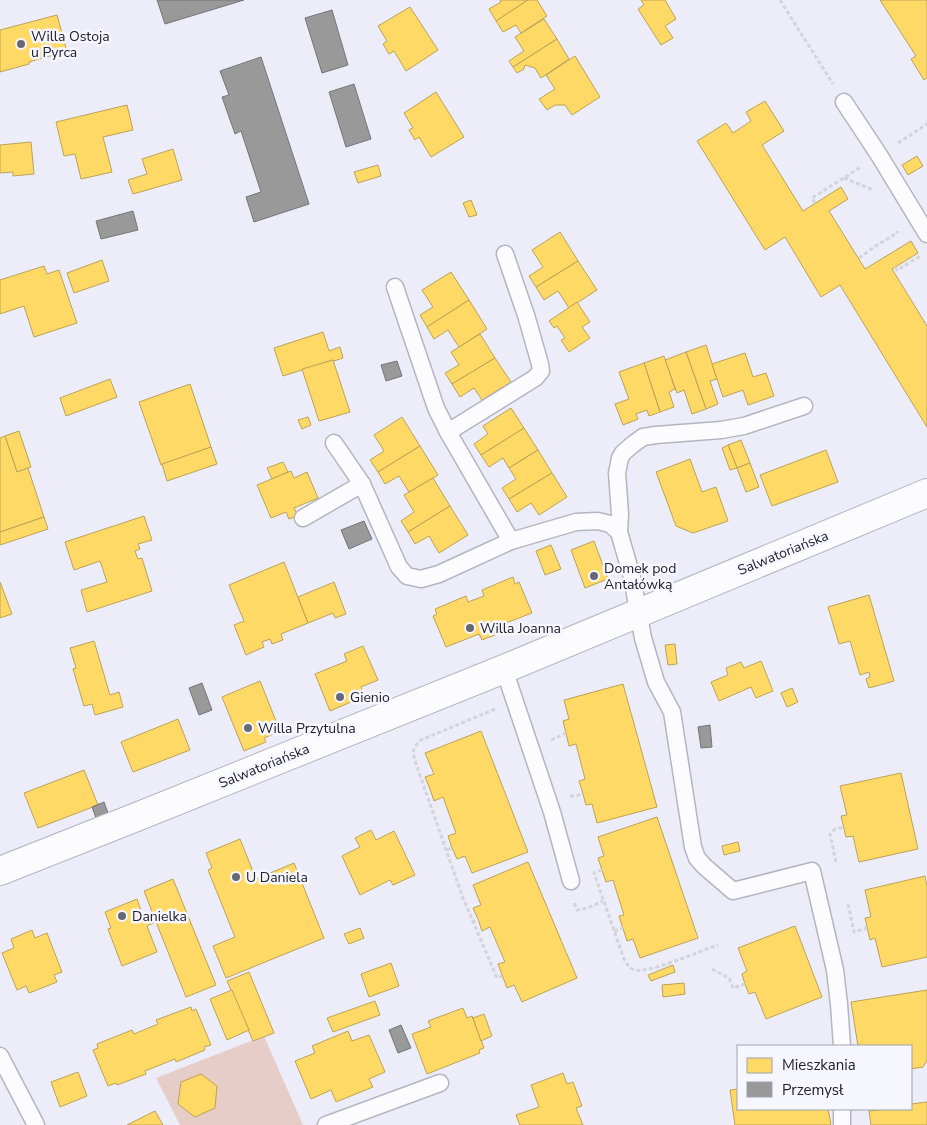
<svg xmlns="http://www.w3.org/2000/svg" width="927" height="1125" font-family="'Nunito Sans',sans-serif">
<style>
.green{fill:#e6cdc8}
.homes{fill:#ffd966;stroke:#bca255}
.industry{fill:#999;stroke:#757579}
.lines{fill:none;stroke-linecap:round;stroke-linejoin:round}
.lane-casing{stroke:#b4b5c1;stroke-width:19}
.street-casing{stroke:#b4b5c1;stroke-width:30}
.path{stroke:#d4d5d9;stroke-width:3;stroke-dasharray:4 2.5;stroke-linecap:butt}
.lane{stroke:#fcfcfe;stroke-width:16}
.street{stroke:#fcfcfe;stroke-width:28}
.poi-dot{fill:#676875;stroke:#f6f7fe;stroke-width:2}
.labels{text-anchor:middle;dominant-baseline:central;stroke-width:5;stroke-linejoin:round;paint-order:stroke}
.poi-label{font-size:14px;fill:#20212e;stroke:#f6f7fe;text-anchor:start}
.street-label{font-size:14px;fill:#20212e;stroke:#f6f7fe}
</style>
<rect width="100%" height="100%" fill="#ecedf9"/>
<path class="green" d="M264 1036 303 1125H180L156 1078Z"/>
<g class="homes">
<path d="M500 0H528L496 21 489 9 501 2Z"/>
<path d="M528 0H537L547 16 521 33 516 25 503 32 496 21Z"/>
<path d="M641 0H665L676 19 665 26 673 38 661 45 638 9 644 5Z"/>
<path d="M880 0H927V78L924 80 911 59 916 56Z"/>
<path d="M410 7 438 50 406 71 394 51 389 54 383 44 387 41 378 26Z"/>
<path d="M57 15 67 51 29 62V64L0 72V30Z"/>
<path d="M544 19 557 39 513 67 509 61 524 51 515 37Z"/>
<path d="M557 39 569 59 541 78 535 68 525 65 524 69 517 73 513 67Z"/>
<path d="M575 56 600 97 572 115 565 105H555L547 110 539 99 555 89 546 75Z"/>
<path d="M436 92 464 137 431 157 419 137 415 140 409 130 413 128 404 113Z"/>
<path d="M765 101 784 131 762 145 803 211 841 187 848 199 829 211 865 269 911 241 918 253 892 269 927 326V427L840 285 821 297 785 237 765 250 697 141 726 123 733 133 751 121 746 112Z"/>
<path d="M127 105 133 130 103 137 112 172 81 179 75 154 64 156 56 122Z"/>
<path d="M31 142 34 174 13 176V172L0 173V145Z"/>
<path d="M173 149 182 180 133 194 128 180 147 174 142 159Z"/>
<path d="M917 156 923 166 908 175 902 165Z"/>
<path d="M378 165 381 176 358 183 354 172Z"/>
<path d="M471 200 477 215 469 217 463 203Z"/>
<path d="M560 232 578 261 536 287 529 276 543 267 532 250Z"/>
<path d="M102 260 109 281 74 293 67 273Z"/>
<path d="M578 261 597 290 569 308 558 291 544 300 536 287Z"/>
<path d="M44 266 47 274 59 270 77 323 34 337 24 306 0 314V280Z"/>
<path d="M451 272 469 300 427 327 420 315 433 307 422 290Z"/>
<path d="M469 300 487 329 459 347 448 330 434 339 427 327Z"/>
<path d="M577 302 590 322 582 327 590 338 569 352 561 340 565 338 557 326 554 328 549 321Z"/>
<path d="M323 332 329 351 340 347 343 358 334 361 333 360 283 376 274 348Z"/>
<path d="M480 334 495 358 452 384 445 373 459 365 451 352Z"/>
<path d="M706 345 717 379 710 381 718 404 706 409 686 352Z"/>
<path d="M686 352 706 409 692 414 684 390 677 393 665 360Z"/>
<path d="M745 353 753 377 766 373 774 396 748 405 743 390 723 397 712 364Z"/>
<path d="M664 356 675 389 669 392 674 407 660 412 644 363Z"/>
<path d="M495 358 511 382 482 400 474 388 460 397 452 384Z"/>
<path d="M333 360 350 412 319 421 302 369Z"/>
<path d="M644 363 660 412 649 416 647 410 636 414 638 419 623 425 615 404 629 399 619 372Z"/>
<path d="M110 379 117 397 66 416 60 398Z"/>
<path d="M190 384 211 447 161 465 139 402Z"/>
<path d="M511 408 524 428 481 455 474 444 488 434 483 426Z"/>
<path d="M308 417 311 425 302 429 298 420Z"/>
<path d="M402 417 420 446 378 472 370 460 384 451 374 435Z"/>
<path d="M524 428 538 450 509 468 503 458 489 467 481 455Z"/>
<path d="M19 431 31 467 17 472 5 436Z"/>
<path d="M5 436 17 472 28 468 44 517 0 532V438Z"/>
<path d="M741 440 750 463 737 468 728 445Z"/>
<path d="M728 445 737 468 730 470 722 448Z"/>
<path d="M420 446 438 475 409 492 399 476 385 484 378 472Z"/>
<path d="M211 447 217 464 167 481 162 464Z"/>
<path d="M538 450 552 473 509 499 502 488 516 479 509 468Z"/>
<path d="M826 450 838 482 772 506 760 475Z"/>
<path d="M690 459 702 492 716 487 728 521 693 533 676 526 656 472Z"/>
<path d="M283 462 288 472 272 479 267 468Z"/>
<path d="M750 463 759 487 746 492 737 468Z"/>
<path d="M291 471 294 478 307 472 318 498 294 508 298 516 289 519 286 512 271 518 257 485Z"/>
<path d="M552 473 567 497 539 515 531 503 517 512 509 499Z"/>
<path d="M433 478 450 506 408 532 401 521 414 512 404 495Z"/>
<path d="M450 506 468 535 439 553 429 536 415 544 408 532Z"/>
<path d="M144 516 152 540 138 544 140 549 135 551 138 559 142 558 152 591 87 612 81 590 107 582 100 561 74 570 65 542Z"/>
<path d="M44 517 48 529 0 545V532Z"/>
<path d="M594 541 608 579 585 588 571 550Z"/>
<path d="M551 545 561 569 545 575 536 551Z"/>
<path d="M284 562 308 623 281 634 283 640 272 644 270 639 262 642 264 647 246 655 234 625 244 621 229 585Z"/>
<path d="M513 577 515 584 519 582 532 613 498 626 500 633 482 640 479 634 446 647 433 616 437 614 435 609 466 596 468 602 484 596 482 590Z"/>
<path d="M0 582 12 614 0 618Z"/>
<path d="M334 582 346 614 335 618 333 613 308 623 298 597Z"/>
<path d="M869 595 894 681 869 688 866 679 870 677 869 672 860 675 850 641 839 644 828 607Z"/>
<path d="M94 641 110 695 119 692 123 707 95 715 92 704 84 706 73 669 76 668 70 648Z"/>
<path d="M675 644 677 664 668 665 665 645Z"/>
<path d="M363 646 378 680 361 687 365 696 330 711 315 674 347 661 344 654Z"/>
<path d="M761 661 773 691 756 698 751 687 719 701 711 682 728 675 726 668 741 662 744 668Z"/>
<path d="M260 681 280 731 264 738 266 742 244 751 222 697Z"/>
<path d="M623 684 657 807 597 823 592 804 586 805 583 794 579 781 585 779 576 744 569 746 563 721 569 719 564 700Z"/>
<path d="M792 688 798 702 787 707 781 693Z"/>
<path d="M178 719 190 750 133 772 121 742Z"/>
<path d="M481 731 528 852 472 873 465 856 457 859 452 848 448 836 456 833 443 797 434 801 430 789 425 777 434 774 425 753Z"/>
<path d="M84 770 98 805 38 828 24 793Z"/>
<path d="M901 773 918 849 859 862 853 836 846 837 841 816 847 815 840 786Z"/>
<path d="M657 817 698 938 640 958 633 939 627 941 619 916 624 915 613 880 606 882 598 858 604 856 598 837Z"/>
<path d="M371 830 376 840 394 831 415 875 393 885 390 880 360 895 342 856 360 847 355 838Z"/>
<path d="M240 839 256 879 294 863 324 938 226 978 213 946 235 937 208 870 212 868 206 853Z"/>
<path d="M738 842 740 851 724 855 722 846Z"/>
<path d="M528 862 577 978 522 1002 514 985 507 988 498 964 505 962 490 927 482 931 478 919 473 908 481 905 473 885Z"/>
<path d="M925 876 927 886V957L882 967 875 938 870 940 865 918 871 917 865 890Z"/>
<path d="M173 879 216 985 186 997 156 922 147 926 157 952 122 966 108 929 111 928 105 912 137 899 145 922 155 919 144 891Z"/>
<path d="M795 926 822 997 766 1019 755 992 749 994 745 984 742 974 747 971 738 948Z"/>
<path d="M360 928 364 938 349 944 344 934Z"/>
<path d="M32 930 35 938 47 933 62 972 54 975 57 982 29 993 26 986 17 990 2 953 14 948 11 939Z"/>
<path d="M391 963 399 986 369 997 361 974Z"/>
<path d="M673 965 675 972 651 981 648 975Z"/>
<path d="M249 972 274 1033 253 1041 227 981Z"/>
<path d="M684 983 685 994 663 997 662 985Z"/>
<path d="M232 990 249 1030 227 1040 210 999Z"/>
<path d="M927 990V1061L923 1067 911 1069V1046H858L851 1002Z"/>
<path d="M375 1001 380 1015 333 1032 327 1018Z"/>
<path d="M191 1007 192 1011 196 1009 211 1045 204 1047 205 1050 176 1062 175 1059 145 1071 146 1074 117 1085 116 1083 108 1086 93 1050 98 1048 97 1044 132 1030 134 1034 158 1024 156 1020Z"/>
<path d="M463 1008 467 1018 472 1016 484 1048 479 1050 480 1053 427 1074 412 1034 431 1027 428 1021Z"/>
<path d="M484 1014 492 1036 481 1041 473 1018Z"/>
<path d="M348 1031 352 1041 369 1035 385 1072 369 1079 373 1087 336 1102 331 1090 311 1099 295 1061 315 1053 312 1046Z"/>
<path d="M78 1072 87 1096 60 1107 51 1082Z"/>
<path d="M563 1073 567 1084 573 1082 582 1106 576 1108 583 1125H520L516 1115 539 1107 531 1085Z"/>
<path d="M201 1074 217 1086 215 1108 195 1117 178 1104 181 1082Z"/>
<path d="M738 1089V1109H828L831 1124 830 1125H735L730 1090Z"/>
<path d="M927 1102V1125H871L869 1111 884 1109H911V1104Z"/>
<path d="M155 1111 163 1125H127Z"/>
</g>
<g class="industry">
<path d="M157 0H244L165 24Z"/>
<path d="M332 10 348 65 322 73 305 18Z"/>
<path d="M261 57 309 204 254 222 246 197 261 192 241 131 235 134 222 97 229 95 220 71Z"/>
<path d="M354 84 371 139 346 147 329 92Z"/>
<path d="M133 211 138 230 101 239 96 221Z"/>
<path d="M397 361 402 376 386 381 381 365Z"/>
<path d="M364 521 372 539 349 549 341 530Z"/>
<path d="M202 683 212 710 199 715 189 688Z"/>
<path d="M710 725 712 747 701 748 698 727Z"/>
<path d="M104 802 108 813 96 818 92 807Z"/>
<path d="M401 1025 411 1048 398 1053 389 1030Z"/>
</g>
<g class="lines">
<g class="lane-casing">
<g id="lane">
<path d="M844 102 879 155 927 234"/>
<path d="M505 254 526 315 540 364 541 371 535 378 448 432 511 541 576 522 598 521 610 524 619 532 632 577 643 638 656 682 672 712 693 847 697 858 704 866 733 891 812 871 835 970 839 1004 842 1046"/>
<path d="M395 287 436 408 448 432"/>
<path d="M334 443 362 484 399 567 407 576 421 579 439 574 513 540"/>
<path d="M303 518 362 484"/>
<path d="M619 532 620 514 617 473 620 458 623 453 632 445 643 437 656 435 721 430 744 426 804 406"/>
<path d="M504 669 552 812 571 881"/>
<path d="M0 1056 36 1125"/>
<path d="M326 1125 440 1083"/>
<path d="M842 1125V1109"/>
</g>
</g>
<g class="street-casing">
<path id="street" d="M0 871 144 814 504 669 927 493"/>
</g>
<g class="path">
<path d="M780 0 833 84"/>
<path d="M898 143 927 124"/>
<path d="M844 178 873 190"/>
<path d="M815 203 812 198 861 167"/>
<path d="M859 258 877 245 897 233V231"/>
<path d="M895 267 897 270 922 255"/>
<path d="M495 709 421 740C411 749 413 753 416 764L463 898 497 978 502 976"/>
<path d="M551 740 566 733"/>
<path d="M570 796H575L583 794"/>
<path d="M447 850 452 848"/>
<path d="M836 862 830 834 835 829 844 827"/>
<path d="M602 870 594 873 624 959C627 964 630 969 635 970 647 974 703 950 718 945"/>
<path d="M575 903V906L577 910 588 908 603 901"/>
<path d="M848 904 854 932 867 928"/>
<path d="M472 922 478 919"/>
<path d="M614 931 623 928"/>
<path d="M712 969 729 978 733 988 745 984"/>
</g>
<use href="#lane" class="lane"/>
<use href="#street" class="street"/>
</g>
<g class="poi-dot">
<circle cx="21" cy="44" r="5"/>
<circle cx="594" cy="576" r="5"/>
<circle cx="470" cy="628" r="5"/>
<circle cx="340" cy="697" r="5"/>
<circle cx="248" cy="728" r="5"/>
<circle cx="236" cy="877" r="5"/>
<circle cx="122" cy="916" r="5"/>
</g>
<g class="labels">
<g class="poi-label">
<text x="31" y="36">Willa Ostoja<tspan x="31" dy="16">u Pyrca</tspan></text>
<text x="604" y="568">Domek pod<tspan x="604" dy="16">Antałówką</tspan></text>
<text x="480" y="628">Willa Joanna</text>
<text x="350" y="697">Gienio</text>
<text x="258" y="728">Willa Przytulna</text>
<text x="246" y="877">U Daniela</text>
<text x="132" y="916">Danielka</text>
</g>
<g class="street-label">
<text transform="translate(783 553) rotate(-22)">Salwatoriańska</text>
<text transform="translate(264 766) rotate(-22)">Salwatoriańska</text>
</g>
</g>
<rect x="737" y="1045" width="175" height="65" fill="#f6f7fe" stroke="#a0a1ab"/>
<rect x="747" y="1058" width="25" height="15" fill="#ffd966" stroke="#a0a1ab"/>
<text x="782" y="1070" font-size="15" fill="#20212e">Mieszkania</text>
<rect x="747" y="1082" width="25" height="15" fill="#999999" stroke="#a0a1ab"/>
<text x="782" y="1095" font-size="15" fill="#20212e">Przemysł</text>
</svg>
